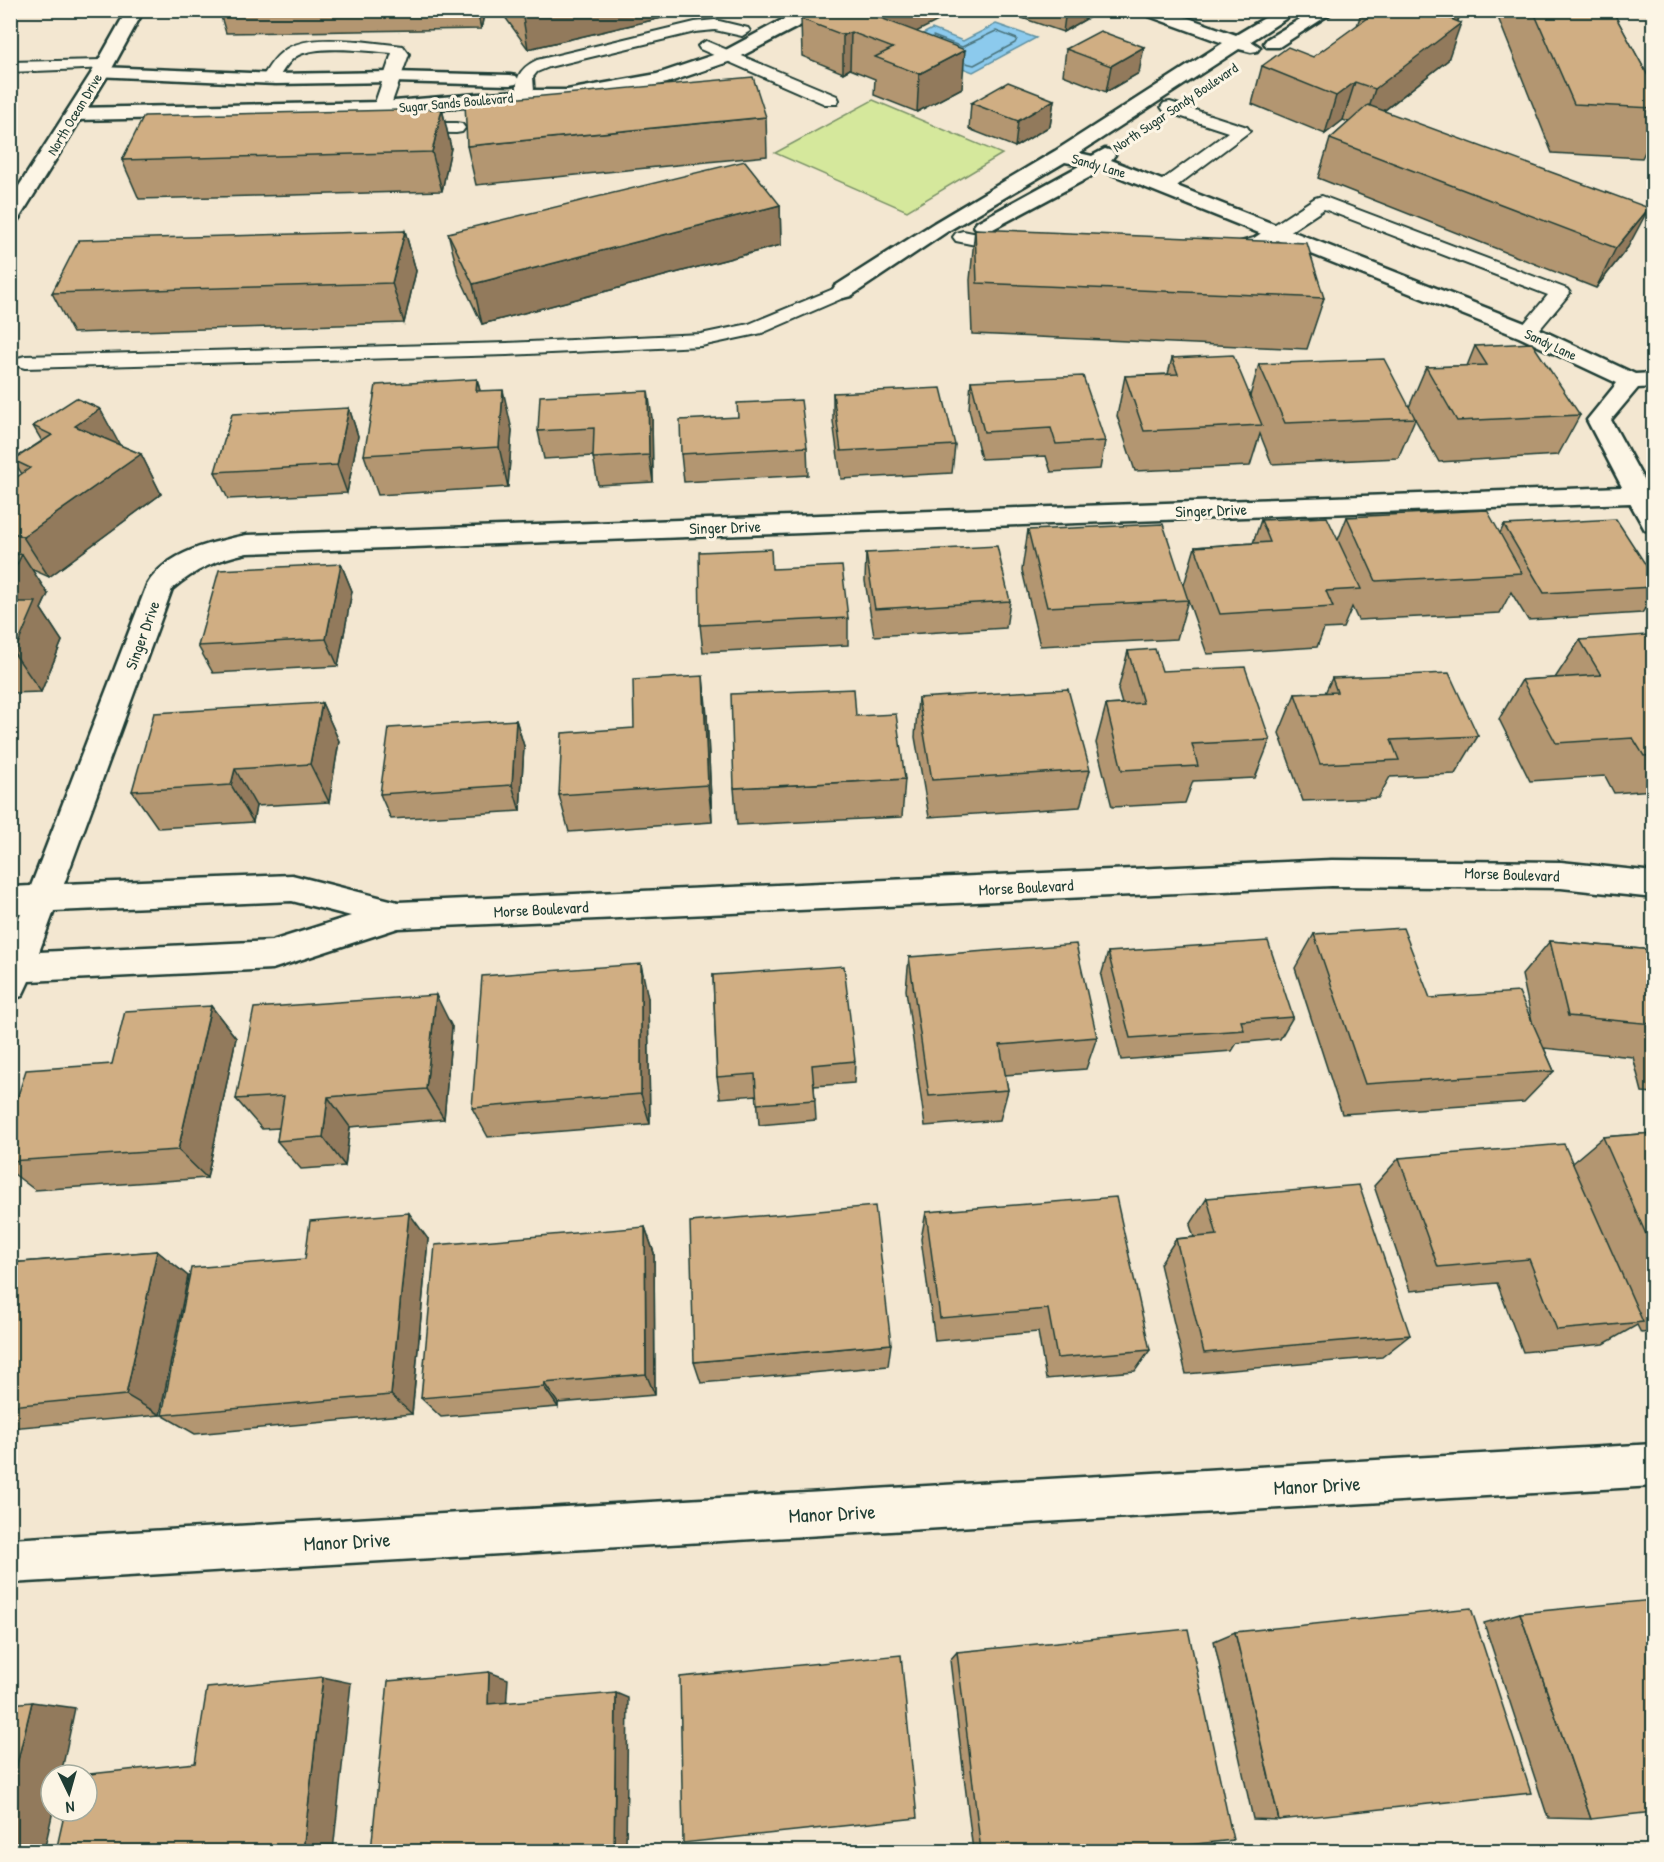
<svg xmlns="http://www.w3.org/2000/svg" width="1664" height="1862" font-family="'Patrick Hand',sans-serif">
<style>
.green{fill:#d5e89c;stroke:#7a9268;stroke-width:1.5}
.water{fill:#8ccaed;stroke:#6092a3;stroke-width:1.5}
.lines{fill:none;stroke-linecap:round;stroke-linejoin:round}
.shore{stroke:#4b757e;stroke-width:1.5}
.lane-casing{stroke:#1f3d34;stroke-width:4}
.street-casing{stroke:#1f3d34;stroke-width:5}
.secondary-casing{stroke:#1f3d34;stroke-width:5}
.lane{fill:#fcf5e5;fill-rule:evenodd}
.street{fill:#fcf5e5;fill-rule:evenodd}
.secondary{fill:#fcf5e5;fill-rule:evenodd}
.wall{fill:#b39671;stroke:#1f3d34;stroke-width:1.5}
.shaded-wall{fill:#927a5c;stroke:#1f3d34;stroke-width:1.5}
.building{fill:#d0ae83;stroke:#1f3d34;stroke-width:1.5}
.labels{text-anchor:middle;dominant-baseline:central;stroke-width:6;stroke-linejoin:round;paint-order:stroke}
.far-street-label{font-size:14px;fill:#1f3d34;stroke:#fcf5e5}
.street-label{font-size:16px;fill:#1f3d34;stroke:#fcf5e5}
.near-street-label{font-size:20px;fill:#1f3d34;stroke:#fcf5e5}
</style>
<rect width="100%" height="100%" fill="#f3e7d1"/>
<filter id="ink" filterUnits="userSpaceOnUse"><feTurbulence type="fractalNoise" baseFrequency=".0167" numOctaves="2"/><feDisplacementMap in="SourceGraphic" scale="12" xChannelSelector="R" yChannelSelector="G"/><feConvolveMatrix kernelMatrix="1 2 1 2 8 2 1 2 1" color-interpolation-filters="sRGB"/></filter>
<g filter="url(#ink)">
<path class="green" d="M873 100 1002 154 907 211 775 153Z"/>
<path class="water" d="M996 24 1036 38 973 72 902 45 932 29 963 41Z"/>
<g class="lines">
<path class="shore" d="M933 36 962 47 996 31 1017 39 1015 43 974 65 966 63"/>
<g class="lane-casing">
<g id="lane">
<path d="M715 20 748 28 750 31 742 36 715 30 695 32 549 67 537 72 533 77 535 105 555 108 558 112 555 116C544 118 532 115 521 113L518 109C517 84 512 72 537 60L695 22Z"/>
<path d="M359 41 403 46 409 54 381 133H369L366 129 392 53C369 51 314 44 295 57 286 64 281 74 275 83H263L261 79C267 70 272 60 281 53 300 36 336 40 359 41Z"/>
<path d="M706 41 837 96 839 100 837 104H825L700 49 698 46Z"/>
<path d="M103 60 111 65 109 68 10 72V62Z"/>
<path d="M1170 102 1247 127 1250 131 1170 191H1158L1155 187 1158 183 1228 132 1164 111 1161 107 1164 103Z"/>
<path d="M405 123H456L462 124 465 128 462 132 456 133 399 132 396 128 399 124Z"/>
<path d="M1322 196 1567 289 1570 293 1534 336 1527 338 1520 336 1517 332 1548 295 1324 209 1268 246 1224 258 1217 256 1214 252 1217 248 1254 238 1315 198Z"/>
<path d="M963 231 1022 243 1025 247 1022 251 1015 253 956 241 953 237 956 233Z"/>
<path d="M843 285 850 287 853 291 850 295 762 333 701 346 507 355 25 368 18 366 14 362 18 358 25 356 507 343 701 334 749 324Z"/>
</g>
</g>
<g class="street-casing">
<g id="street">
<path d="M806 10H830L734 60 667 83 567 102H527L382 114 75 120 68 118 66 114 68 110 75 108 382 102 527 90H567L657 74 722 52 780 21Z"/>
<path d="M1141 10H1166L1236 35 1278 10H1299L1251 41 1260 47 1257 51 1251 52 1239 49 1079 153 1092 156 1105 149 1112 151 1115 155 1111 160 1535 327 1635 374 1654 373V387L1638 388 1611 420 1654 499V532L1645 530 1630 503 247 553C217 559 195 570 172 589L64 884 292 875 398 902 1332 860 1561 862 1654 872V898L1561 888 1332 886 398 928 272 969 29 981 22 996 10 1000V940L21 913H10V887L31 886 147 585C166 552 212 542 247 535L1622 487 1587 420 1617 383 1519 337 1099 169 1090 177 991 230 984 232 977 230 974 226 977 222 1081 165 1065 162 948 231 851 296 843 298 835 296 832 291 835 286 934 223 1055 151 1223 43 1143 14ZM292 901 351 916 272 941 39 952 54 911Z"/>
<path d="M1315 10H1336L1279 47H1267L1264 43 1267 39Z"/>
<path d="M101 67 276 74 392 72 510 75 516 76 519 80 516 84 510 85 392 82 276 84 95 76 92 72 95 68Z"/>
<path d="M1654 1444V1486L10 1583V1539Z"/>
</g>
</g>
<g class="secondary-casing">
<path id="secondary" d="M127 10H144L110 72 20 217 17 221 10 223V200L92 72Z"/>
</g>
<use href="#lane" class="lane"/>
<use href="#street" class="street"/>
<use href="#secondary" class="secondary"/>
</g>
<g class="wall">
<path d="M219 10H485L481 29 226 33Z"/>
<path d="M504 10H696L528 49 505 17Z"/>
<path d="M1023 10H1093V15L1063 32 1022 18Z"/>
<path d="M1362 10H1459L1461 11 1458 21 1448 60 1384 111 1628 247 1596 288 1318 178 1330 139 1349 122 1343 120 1325 134 1252 104 1262 66 1313 57 1357 26Z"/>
<path d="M1495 10H1612L1653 85V135L1642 158 1552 153Z"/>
<path d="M801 19 917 32 962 88 917 112 874 95 875 79 850 69 843 73 802 56Z"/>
<path d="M1066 49 1139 73 1106 92 1063 75Z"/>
<path d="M1054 100 1050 126 1015 147 969 129 971 103Z"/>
<path d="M442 109 451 148 442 191 139 199 122 160Z"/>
<path d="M766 117 767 156 476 185 467 146Z"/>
<path d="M780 205 781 245 482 324 458 273 448 233Z"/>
<path d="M975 229 1324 298 1307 349 972 334 970 280Z"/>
<path d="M405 231 416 271 404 323 73 333 52 293Z"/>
<path d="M1475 346 1580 415 1558 455 1439 462 1415 419 1398 458 1272 464 1260 434 1250 466 1135 471 1117 416 1125 376 1168 374 1172 358 1250 396 1259 364 1409 407 1426 367 1467 366Z"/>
<path d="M477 379 480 391 512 430 508 487 378 495 364 455Z"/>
<path d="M971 381 1105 441 1100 469 1051 472 1046 456 981 459 969 409Z"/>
<path d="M833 393 955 445 952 473 841 479 833 421Z"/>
<path d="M349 408 358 436 347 493 228 499 215 472Z"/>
<path d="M100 409 119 445 141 454 161 494 49 577 31 569 48 594 41 609 62 641 41 692 10 693V482L22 474 13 460 42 441 33 426Z"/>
<path d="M738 417 807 447 808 475 684 482 681 454Z"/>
<path d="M652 418 653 482 598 485 593 456 544 459 538 431Z"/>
<path d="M1347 517 1500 533 1504 525 1653 576V597L1642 613 1528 620 1511 592 1500 613 1358 620 1352 607 1343 628 1324 629 1317 647 1207 654 1188 600 1177 639 1040 646 1022 570 1028 530 1184 585 1195 547 1253 543 1261 520 1338 540Z"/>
<path d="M866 553 1010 601 1006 628 874 636 865 581Z"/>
<path d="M341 564 352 591 338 666 213 673 198 646Z"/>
<path d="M772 569 848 618V645L703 652 700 625Z"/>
<path d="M1580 640 1653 647V790L1614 793 1605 776 1530 781 1499 719 1522 680 1555 678Z"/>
<path d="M1128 651 1270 740 1255 778 1193 781 1185 803 1112 807 1096 743 1106 705 1122 704 1118 690Z"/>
<path d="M1332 678 1478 736 1455 774 1390 777 1378 798 1303 801 1279 733 1295 694 1325 693Z"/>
<path d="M918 698 1090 770 1080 807 929 817 915 737Z"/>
<path d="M322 703 339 741 329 802 256 806 253 822 158 828 132 791Z"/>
<path d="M707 715 712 822 569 832 559 795 634 728Z"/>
<path d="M516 720 524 746 520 811 391 819 380 794Z"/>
<path d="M905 779 902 817 737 825 734 788Z"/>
<path d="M1314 934 1430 998 1532 1021 1522 975 1550 941 1653 950V1093L1642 1092 1633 1057 1544 1048 1554 1071 1524 1102 1342 1114 1295 968Z"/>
<path d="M1108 952 1293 1017 1280 1039 1237 1043 1232 1051 1121 1060 1101 976Z"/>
<path d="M909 957 1097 1037 1086 1069 1005 1075 1008 1090 1000 1120 925 1126 906 990Z"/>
<path d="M713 975 855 1061 854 1083 814 1086 816 1120 759 1125 757 1095 720 1098 717 1077Z"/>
<path d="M648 998 650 1124 488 1137 472 1108Z"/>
<path d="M211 1006 236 1038 207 1178 35 1190 10 1171V1121L112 1064Z"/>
<path d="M452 1027 444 1119 350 1127 345 1166 301 1169 277 1141 279 1128 262 1129 236 1099Z"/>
<path d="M1653 1133V1332L1641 1333 1637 1325 1604 1344 1523 1352 1497 1283 1410 1291 1374 1186 1399 1158 1572 1163 1603 1137Z"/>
<path d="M1207 1198 1410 1335 1382 1357 1186 1374 1160 1264 1176 1239 1194 1237 1190 1225Z"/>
<path d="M926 1212 1150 1350 1135 1371 1046 1379 1038 1332 935 1341 921 1239Z"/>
<path d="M645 1227 654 1253 655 1395 558 1403V1407L441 1417 421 1398Z"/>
<path d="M428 1239 412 1414 195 1434 162 1415 305 1259Z"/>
<path d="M157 1251 188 1276 160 1415 10 1428V1263Z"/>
<path d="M891 1344 888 1366 701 1383 694 1362Z"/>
<path d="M1520 1613 1591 1819 1548 1818 1484 1623Z"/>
<path d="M1235 1632 1279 1820 1253 1819 1214 1641Z"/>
<path d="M957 1652 1132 1851H973L950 1660Z"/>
</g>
<g class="shaded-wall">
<path d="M477 10H485L481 29Z"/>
<path d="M526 10H696L528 49 522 11Z"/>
<path d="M886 10H960L888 46 875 16Z"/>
<path d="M1066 10H1093V15L1063 32Z"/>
<path d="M1461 11 1456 27 1461 23 1448 60 1363 127 1375 89 1451 19Z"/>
<path d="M851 32 850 69 843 73V35Z"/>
<path d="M1144 47 1139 73 1106 92 1111 66Z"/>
<path d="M965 50 962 88 917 112 919 74Z"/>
<path d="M1355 82 1343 120 1325 134 1336 96Z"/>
<path d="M1054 100 1050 126 1015 147 1018 121Z"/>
<path d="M442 109 451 148 442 191 432 152Z"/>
<path d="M780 205 781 245 482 324 473 284Z"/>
<path d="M1649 208 1628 247 1596 288 1616 248Z"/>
<path d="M405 231 416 271 404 323 392 283Z"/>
<path d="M477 379 487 419 476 391Z"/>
<path d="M503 390 512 430 508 487 499 447Z"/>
<path d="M648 391 652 418 653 482 649 455Z"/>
<path d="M349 408 358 436 347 493 337 465Z"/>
<path d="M100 409 122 449 75 426Z"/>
<path d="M141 454 161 494 49 577 23 537Z"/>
<path d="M22 554 48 594 41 609 62 641 41 692 14 653 10 618V579Z"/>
<path d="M341 564 352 591 338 666 326 639Z"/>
<path d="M703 676 707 715 712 822 708 785Z"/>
<path d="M322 703 339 741 329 802 310 764Z"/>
<path d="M516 720 524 746 520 811 512 785Z"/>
<path d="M235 769 256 806 253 822 231 785Z"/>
<path d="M641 964 648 998 650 1124 641 1094Z"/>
<path d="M436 995 452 1027 444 1119 426 1089Z"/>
<path d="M211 1006 236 1038 207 1178 178 1150Z"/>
<path d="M328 1097 350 1127 345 1166 323 1137Z"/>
<path d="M409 1213 428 1239 412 1414 391 1395Z"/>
<path d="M645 1227 654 1253 655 1395 646 1374Z"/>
<path d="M157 1251 188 1276 160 1415 126 1395Z"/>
<path d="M544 1383 558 1403V1407L544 1387Z"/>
<path d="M489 1672 508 1679 506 1709 488 1704Z"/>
<path d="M323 1677 351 1683 333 1851H303Z"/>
<path d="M616 1693 628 1698 626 1851H614Z"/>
<path d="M32 1702 75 1708 61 1775H51V1811H53L44 1851H10V1793Z"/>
</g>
<g class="building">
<path d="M819 10H886L875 16 965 50 919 74 875 57 893 48 851 32 843 35 801 19Z"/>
<path d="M1378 10H1459L1461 11 1451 19 1461 23 1375 89 1355 82 1336 96 1262 66 1288 47 1313 57Z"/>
<path d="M1533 10H1612L1653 85V108L1574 104Z"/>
<path d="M1100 31 1144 47 1111 66 1066 49Z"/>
<path d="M753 77 766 117 467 146 465 103Z"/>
<path d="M1008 82 1054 100 1018 121 971 103Z"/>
<path d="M1368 105 1649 208 1616 248 1330 139Z"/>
<path d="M442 109 432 152 122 160 144 116Z"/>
<path d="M745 161 780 205 473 284 448 233Z"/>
<path d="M975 229 1307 243 1324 298 977 283Z"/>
<path d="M405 231 392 283 52 293 79 240Z"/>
<path d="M1532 343 1580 415 1457 421 1426 367 1487 365 1475 346Z"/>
<path d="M1233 355 1262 425 1144 431 1125 376 1178 374 1172 358Z"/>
<path d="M1384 359 1415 418 1285 423 1259 364Z"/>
<path d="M1083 376 1105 441 1056 444 1051 428 984 432 971 381Z"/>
<path d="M477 379 476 391 503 390 499 447 364 455 376 385Z"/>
<path d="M941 388 955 445 841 451 833 393Z"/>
<path d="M648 391 649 455 593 458 594 428 538 431 540 396Z"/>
<path d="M76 398 100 409 75 426 141 454 23 537 10 531V482L30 468 13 460 52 435 33 426Z"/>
<path d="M801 400 807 447 681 454 680 420 738 417 737 403Z"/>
<path d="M349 408 337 465 215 472 232 414Z"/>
<path d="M1487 510 1522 573 1376 581 1347 517Z"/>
<path d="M1327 517 1361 589 1326 591 1333 607 1220 614 1195 547 1270 542 1261 520Z"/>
<path d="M1616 519 1653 576V587L1544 593 1504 525Z"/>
<path d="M1163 524 1188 600 1047 607 1028 530Z"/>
<path d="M997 546 1010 601 875 609 866 553Z"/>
<path d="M771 549 772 569 842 566 848 618 700 625 699 552Z"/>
<path d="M22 554 10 579V555Z"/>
<path d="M341 564 326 639 198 646 219 570Z"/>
<path d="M10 602H36L14 653H10Z"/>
<path d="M1646 635 1653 647V755L1644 756 1633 738 1556 743 1522 680 1601 675 1580 640Z"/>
<path d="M1155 649 1162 671 1245 667 1270 740 1192 744 1198 766 1122 770 1106 705 1143 703 1128 651Z"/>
<path d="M1449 673 1478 736 1391 740 1399 760 1320 764 1295 694 1337 692 1332 678Z"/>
<path d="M703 676 708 785 559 795 562 733 634 728 633 680Z"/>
<path d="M854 689 856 716 896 714 905 779 734 788 731 694Z"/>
<path d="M1068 689 1090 770 932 780 918 698Z"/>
<path d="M322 703 310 764 235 769 231 785 132 791 154 713Z"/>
<path d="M516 720 512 785 380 794 389 728Z"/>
<path d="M1403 928 1430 998 1519 992 1554 1071 1365 1084 1314 934Z"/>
<path d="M1268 941 1293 1017 1241 1021 1244 1030 1130 1038 1108 952Z"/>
<path d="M1550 941 1653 950V1024L1568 1016Z"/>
<path d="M1076 944 1097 1037 1000 1045 1008 1090 929 1096 909 957Z"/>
<path d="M641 964V1094L472 1108 482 976Z"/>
<path d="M844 966 855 1061 812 1065 815 1100 757 1104 755 1074 717 1077 713 975Z"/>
<path d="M436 995 426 1089 328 1097 323 1137 277 1141 284 1096 236 1099 254 1008Z"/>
<path d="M211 1006 178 1150 10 1161V1121L26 1070 112 1064 125 1011Z"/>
<path d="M1653 1133V1250L1603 1137Z"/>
<path d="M1564 1144 1643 1322 1557 1330 1529 1259 1438 1267 1399 1158Z"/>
<path d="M1359 1185 1410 1335 1204 1353 1176 1239 1217 1235 1207 1198Z"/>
<path d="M1116 1197 1150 1350 1057 1358 1048 1309 940 1318 926 1212Z"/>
<path d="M875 1206 891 1344 694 1362 690 1222Z"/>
<path d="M409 1213 391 1395 162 1415 191 1268 305 1259 310 1221Z"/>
<path d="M645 1227 646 1374 544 1383V1387L421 1398 435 1245Z"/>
<path d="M157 1251 126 1395 10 1406V1263Z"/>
<path d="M1653 1600V1812L1591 1819 1520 1613Z"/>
<path d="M1471 1608 1531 1793 1279 1820 1235 1632Z"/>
<path d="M1188 1629 1233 1840 1132 1851H981L957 1652Z"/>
<path d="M901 1655 917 1818 683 1843 680 1677Z"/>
<path d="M489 1672 488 1704 616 1693 614 1851H371L388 1681Z"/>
<path d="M323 1677 303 1851H56L65 1811H87V1775H80L195 1763 207 1688Z"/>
<path d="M32 1702 10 1793V1704Z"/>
</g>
</g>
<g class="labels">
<g class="far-street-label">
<text transform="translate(456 102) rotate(-5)">Sugar Sands Boulevard</text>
<text transform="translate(1175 107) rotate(-34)">North Sugar Sandy Boulevard</text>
<text transform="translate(74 114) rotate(-59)">North Ocean Drive</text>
<text transform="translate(1099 165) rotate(16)">Sandy Lane</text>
<text transform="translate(1551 344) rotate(25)">Sandy Lane</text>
</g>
<g class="street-label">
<text transform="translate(1211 510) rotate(-2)">Singer Drive</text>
<text transform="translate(725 527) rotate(-2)">Singer Drive</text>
<text transform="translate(142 635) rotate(-70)">Singer Drive</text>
<text transform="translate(1512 874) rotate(2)">Morse Boulevard</text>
<text transform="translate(1026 887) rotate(-3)">Morse Boulevard</text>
<text transform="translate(541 909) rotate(-3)">Morse Boulevard</text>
</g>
<g class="near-street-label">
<text transform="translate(1317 1485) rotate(-3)">Manor Drive</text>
<text transform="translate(832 1513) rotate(-3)">Manor Drive</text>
<text transform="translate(347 1541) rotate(-3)">Manor Drive</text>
</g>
</g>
<rect width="1664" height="1862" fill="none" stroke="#fcf5e5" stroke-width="36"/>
<rect x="18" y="18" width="1628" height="1826" fill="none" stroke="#1f3d34" stroke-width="2" filter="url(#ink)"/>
<g transform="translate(69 1793) rotate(175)"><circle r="28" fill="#fcf5e5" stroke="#a4ab9e" stroke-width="1.5"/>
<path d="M0-4.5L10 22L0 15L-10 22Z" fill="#1f3d34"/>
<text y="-9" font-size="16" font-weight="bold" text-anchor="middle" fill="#1f3d34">N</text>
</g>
</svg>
